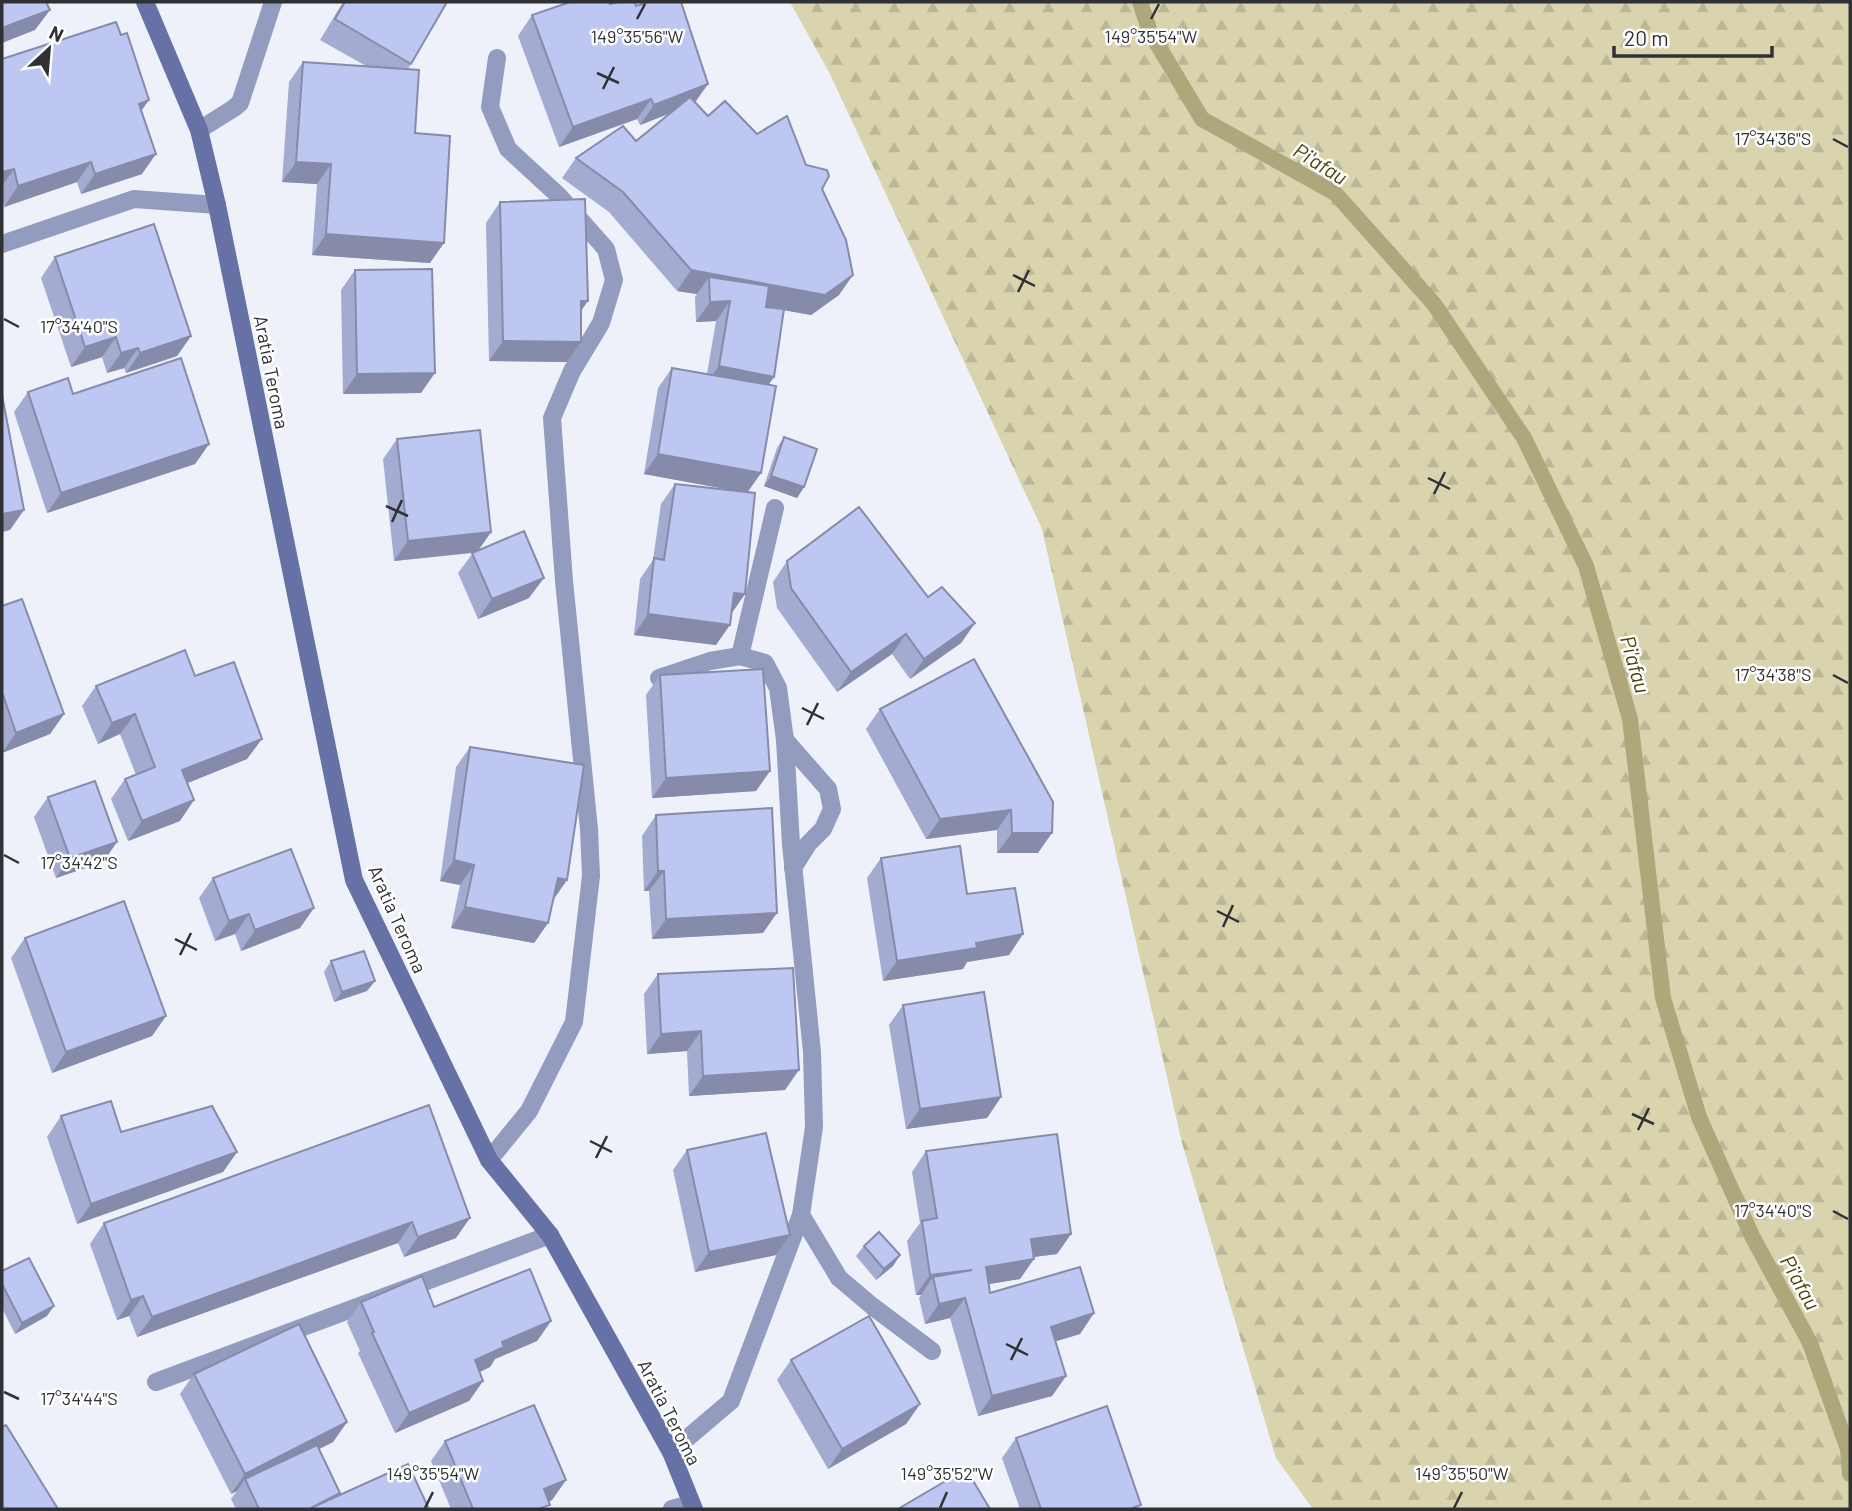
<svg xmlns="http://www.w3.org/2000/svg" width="1852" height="1511" font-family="Barlow,sans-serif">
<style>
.forest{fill:url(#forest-firs)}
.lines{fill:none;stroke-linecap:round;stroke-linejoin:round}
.stream{stroke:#aea77b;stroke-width:16}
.service{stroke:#939bbf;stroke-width:18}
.minor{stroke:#939bbf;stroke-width:18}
.secondary{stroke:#6671a5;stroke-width:18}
.wall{fill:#a3abd0}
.shaded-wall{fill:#858ba9}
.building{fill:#bec7f2;stroke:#858ba9;stroke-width:2}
.ticks{fill:none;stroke:#303135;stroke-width:2.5}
.labels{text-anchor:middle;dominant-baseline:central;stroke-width:5;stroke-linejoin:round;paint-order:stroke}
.street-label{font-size:19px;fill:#303135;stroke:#fefefe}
.water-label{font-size:21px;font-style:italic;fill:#4a430a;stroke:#fefefe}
.ticks-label{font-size:18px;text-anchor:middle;fill:#303135;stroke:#fefefe;stroke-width:5;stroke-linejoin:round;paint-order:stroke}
</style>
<defs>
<pattern id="forest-firs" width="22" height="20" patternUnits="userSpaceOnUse" patternTransform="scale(1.75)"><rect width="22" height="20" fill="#d9d4ae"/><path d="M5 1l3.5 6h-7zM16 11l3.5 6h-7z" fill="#bbb696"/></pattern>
</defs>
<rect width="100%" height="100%" fill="#eef1fa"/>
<path class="forest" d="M790 2H1850V1509H1313L1276 1458 1182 1143 1042 529 830 74Z"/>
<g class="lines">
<path class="stream" d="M1140 2 1150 32 1202 119 1335 193 1434 304 1524 438 1586 566 1630 719 1663 998 1699 1117 1752 1236 1810 1343 1848 1449 1850 1474"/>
<g class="service">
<path d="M2 244 134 199 217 205"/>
<path d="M740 656 775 508"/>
<path d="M801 1215 839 1278 872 1306 932 1351"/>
<path d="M156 1382 550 1235"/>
<path d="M672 1509 690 1504"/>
</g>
<g class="minor">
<path d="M199 130 234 108 240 103 273 2"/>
<path d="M659 678 710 661 740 656 765 663 778 688 785 740 791 844 812 1052 814 1127 801 1215 731 1401 671 1452"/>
<path d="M785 740 828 789 832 809 823 829 808 844 793 868"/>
<path d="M489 1160 529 1111 574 1022 591 876 589 829 564 581 552 418 572 371 601 323 614 280 606 249 558 195 508 149 490 107 497 58"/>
</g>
<path class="secondary" d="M145 2 199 130 217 205 354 880 489 1160 550 1235 671 1452 694 1509"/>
</g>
<g class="wall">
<path d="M343 2H447L408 69 430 263 312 255 317 184 282 182 289 82 303 62 366 66 320 40Z"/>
<path d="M610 4 636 6 695 102 708 116 757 134 806 165 822 189 839 295 811 315 784 310 774 377 768 385 761 473 747 492 745 594 731 614 716 645 634 635 640 579 653 560 661 504 675 484 737 491 644 474 658 388 672 368 707 374 716 321 696 322 695 297 697 294 677 291 609 212 562 178 576 158 636 141 671 113 640 125 637 119 559 147 518 36 532 15Z"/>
<path d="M2 59 141 111 142 174 81 194 77 182 4 207 2 198Z"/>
<path d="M500 202 581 311 567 362 489 361 486 223Z"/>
<path d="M55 257 191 336 177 356 126 373 124 368 107 373 102 357 71 367 41 278Z"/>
<path d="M355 270 421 393 343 394 341 290Z"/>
<path d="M28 392 73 394 209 444 195 464 47 513 14 412Z"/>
<path d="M784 437 804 487 797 498 764 486 777 448Z"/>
<path d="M397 439 491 532 478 551 529 598 478 619 458 573 473 553 394 561 383 459Z"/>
<path d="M787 561 928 597 975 623 961 643 910 679 892 654 837 692 777 608 773 582Z"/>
<path d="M2 606 64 714 50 734 2 753Z"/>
<path d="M974 659 1038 853H997V830L926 839 866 729 880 709Z"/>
<path d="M660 675 770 771 756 791 652 798 646 695Z"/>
<path d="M195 676 247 759 187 783 180 821 128 841 111 799 125 779 136 775 120 734 98 744 82 706 96 686Z"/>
<path d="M470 747 567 880 553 900 548 923 534 943 451 928 460 885 440 881 456 767Z"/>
<path d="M48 797 117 842 103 862 56 878 34 817Z"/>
<path d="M656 815 763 933 652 939 649 891H644L642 836Z"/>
<path d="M881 858 967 894 1023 934 1009 955 967 962 963 969 883 981 867 878Z"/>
<path d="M213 878 300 928 241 951 235 934 215 941 199 898Z"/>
<path d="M25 938 166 1016 152 1036 52 1073 11 958Z"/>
<path d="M331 961 367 991 334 1002 324 972Z"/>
<path d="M658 974 785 1090 689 1096 687 1051 647 1054 644 994Z"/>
<path d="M903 1005 1001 1097 987 1118 906 1129 889 1025Z"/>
<path d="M429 1105 456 1238 404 1257 398 1243 137 1337 129 1316 117 1320 90 1244 104 1223Z"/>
<path d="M61 1116 121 1132 237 1152 223 1172 77 1224 47 1137Z"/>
<path d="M687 1150 790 1235 776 1255 695 1272 673 1170Z"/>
<path d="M926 1151 1071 1234 1057 1254 1034 1257 1020 1279 989 1284 990 1293 1094 1313 1080 1334 1056 1341 1066 1376 1052 1396 978 1416 950 1318 925 1324 919 1298 921 1295H916L907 1241 920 1223 912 1172Z"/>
<path d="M864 1246 900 1255 893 1266 876 1280 856 1256Z"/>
<path d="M2 1271 47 1316 15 1334 2 1308Z"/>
<path d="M361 1302 434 1307 551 1321 537 1341 495 1359 490 1367 480 1372 483 1381 469 1401 395 1433 358 1353 360 1351 347 1322Z"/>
<path d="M791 1360 920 1404 906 1424 828 1469 777 1380Z"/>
<path d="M194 1374 347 1422 333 1442 319 1449 340 1493 338 1496 429 1509H236L231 1499 237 1491 231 1494 180 1394Z"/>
<path d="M1016 1438 1138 1509H1020L1002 1458Z"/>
<path d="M445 1441 566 1480 552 1500 538 1509H451L431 1461Z"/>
</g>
<g class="shaded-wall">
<path d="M50 10 35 30 2 43V28Z"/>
<path d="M708 84 694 104 640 125 654 105Z"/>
<path d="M651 99 637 119 559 147 573 127Z"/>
<path d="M149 100 135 120 139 104Z"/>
<path d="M156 154 142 174 81 194 95 174Z"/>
<path d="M91 162 77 182 4 207 18 186Z"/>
<path d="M296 162 331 164 317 184 282 182Z"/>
<path d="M14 169 2 186V172Z"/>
<path d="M326 234 444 243 430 263 312 255Z"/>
<path d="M691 270 853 275 839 295 811 315 710 297 709 277 697 294 677 291Z"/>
<path d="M581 301H588L574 321Z"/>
<path d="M730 301 716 321 696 322 710 302Z"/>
<path d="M191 336 177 356 126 373 140 353Z"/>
<path d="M116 337 102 357 71 367 85 347Z"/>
<path d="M503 341 581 342 567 362 489 361Z"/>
<path d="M138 348 124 368 107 373 121 353Z"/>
<path d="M719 366 774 377 760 397 705 386Z"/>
<path d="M435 373 421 393 343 394 357 374Z"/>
<path d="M209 444 195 464 47 513 61 493Z"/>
<path d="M658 454 761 473 747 493 644 474Z"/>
<path d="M771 476 804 487 797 498 764 486Z"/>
<path d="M24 510 10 530 2 532V514Z"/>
<path d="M491 532 477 552 394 561 408 541Z"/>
<path d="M544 578 529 598 478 619 492 599Z"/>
<path d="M734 593 745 594 731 614Z"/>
<path d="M648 614 730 625 716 645 634 635Z"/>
<path d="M975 623 961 643 910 679 924 659Z"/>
<path d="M906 634 892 654 837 692 851 672Z"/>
<path d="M64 714 50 734 2 753 16 733Z"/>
<path d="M135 714 120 734 98 744 112 723Z"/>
<path d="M262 739 247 759 168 791 182 770Z"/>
<path d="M770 771 756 791 652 798 666 778Z"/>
<path d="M194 800 180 821 128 841 142 821Z"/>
<path d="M1011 810 997 830 926 839 940 819Z"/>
<path d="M1012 833H1052L1038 853H997Z"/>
<path d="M117 842 103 862 56 878 70 858Z"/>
<path d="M454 860 474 865 460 885 440 881Z"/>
<path d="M658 871H664L649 891H644Z"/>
<path d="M558 878 567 880 553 900Z"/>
<path d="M465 907 548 923 534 943 451 928Z"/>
<path d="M314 908 300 928 241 951 255 930Z"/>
<path d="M777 913 763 933 652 939 666 919Z"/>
<path d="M249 914 235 934 215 941 229 921Z"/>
<path d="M1023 934 1009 955 967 962 963 969 883 981 897 961 976 943Z"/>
<path d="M375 981 367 991 334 1002 342 992Z"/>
<path d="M166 1016 152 1036 52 1073 66 1052Z"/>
<path d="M701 1031 687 1051 647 1054 661 1034Z"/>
<path d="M799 1070 785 1090 689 1096 703 1076Z"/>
<path d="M1001 1097 987 1118 906 1129 920 1109Z"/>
<path d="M237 1152 223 1172 77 1224 91 1204Z"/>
<path d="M470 1218 456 1238 404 1257 418 1237Z"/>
<path d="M412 1222 398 1243 137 1337 152 1317Z"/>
<path d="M1071 1234 1057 1254 1017 1259 1031 1239Z"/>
<path d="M790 1235 776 1255 695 1272 709 1252Z"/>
<path d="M900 1255 893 1266 876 1280 884 1269Z"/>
<path d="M1034 1259 1020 1279 972 1287 986 1267Z"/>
<path d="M972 1270 933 1277 921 1295H916L930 1275Z"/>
<path d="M143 1296 129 1316 117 1320 131 1300Z"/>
<path d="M965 1298 950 1318 925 1324 939 1304Z"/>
<path d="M54 1306 47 1316 15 1334 22 1323Z"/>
<path d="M1094 1313 1080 1334 1037 1347 1051 1327Z"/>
<path d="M551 1321 537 1341 495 1359 490 1367 461 1380 475 1360 502 1342Z"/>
<path d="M1066 1376 1052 1396 978 1416 992 1396Z"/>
<path d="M483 1381 469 1401 395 1433 409 1413Z"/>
<path d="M920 1404 906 1424 828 1469 842 1449Z"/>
<path d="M347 1422 333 1442 248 1485 245 1479 237 1491 231 1494 245 1474Z"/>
<path d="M566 1480 552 1500 529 1509 544 1489Z"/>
</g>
<g class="building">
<path d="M2 2H46L50 10 2 28Z"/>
<path d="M345 2H447L411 64 335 19Z"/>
<path d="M570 2H609L610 4 618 2H635L636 6 649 2H681L708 84 654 105 651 99 573 127 532 15Z"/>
<path d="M116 22 121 35 127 33 149 100 139 104 156 154 95 174 91 162 18 186 14 169 2 172V59Z"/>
<path d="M303 62 419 70 415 133 450 136 444 243 326 234 331 164 296 162Z"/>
<path d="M690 97 708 116 725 101 757 134 787 116 806 165 827 170 829 176 822 189 846 240 853 275 825 295 691 270 623 192 576 158 623 126 636 141Z"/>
<path d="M585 199 588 301H581V342L503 341 500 202Z"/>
<path d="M154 224 191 336 140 353 138 348 121 353 116 337 85 347 55 257Z"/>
<path d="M432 269 435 373 357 374 355 270Z"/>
<path d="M709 277 769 286 766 307 784 309 774 377 719 366 730 301 710 302Z"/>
<path d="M181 358 209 444 61 493 28 392 68 378 73 394Z"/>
<path d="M672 368 776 386 761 473 658 454Z"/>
<path d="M2 395 24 510 2 514Z"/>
<path d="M480 430 491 532 408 541 397 439Z"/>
<path d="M784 437 817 449 804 487 771 476Z"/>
<path d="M675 484 755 493 745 594 734 593 730 625 648 614 654 558 664 560Z"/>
<path d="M859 507 928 597 942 587 975 623 924 659 906 634 851 672 791 588 787 561Z"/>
<path d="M524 531 544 578 492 599 472 553Z"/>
<path d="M22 599 64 714 16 733 3 695H2V606Z"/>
<path d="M185 650 195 676 234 662 262 739 182 770 194 800 142 821 125 779 155 767 135 714 112 723 96 686Z"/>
<path d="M974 659 1053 802 1052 833H1012L1011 810 940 819 880 709Z"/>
<path d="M763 669 770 771 666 778 660 675Z"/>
<path d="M470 747 584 765 567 880 558 878 548 923 465 907 474 865 454 860Z"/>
<path d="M95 781 117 842 70 858 48 797Z"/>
<path d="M772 808 777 913 666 919 664 871H658L656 815Z"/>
<path d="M960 846 967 894 1015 888 1023 934 976 943 977 948 897 961 881 858Z"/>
<path d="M291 849 314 908 255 930 249 914 229 921 213 878Z"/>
<path d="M124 901 166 1016 66 1052 25 938Z"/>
<path d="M364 951 375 981 342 992 331 961Z"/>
<path d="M793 968 799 1070 703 1076 701 1031 661 1034 658 974Z"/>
<path d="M984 992 1001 1097 920 1109 903 1005Z"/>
<path d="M111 1101 121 1132 212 1106 237 1152 91 1204 61 1116Z"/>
<path d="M429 1105 470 1218 418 1237 412 1222 152 1317 143 1296 131 1300 104 1223Z"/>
<path d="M766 1133 790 1235 709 1252 687 1150Z"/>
<path d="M1057 1134 1071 1234 1031 1239 1034 1259 986 1267 990 1293 1080 1267 1094 1313 1051 1327 1066 1376 992 1396 965 1298 939 1304 933 1277 972 1270 930 1275 922 1221 937 1218 926 1151Z"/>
<path d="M879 1232 900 1255 884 1269 864 1246Z"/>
<path d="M29 1258 54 1306 22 1323 2 1284V1271Z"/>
<path d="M530 1269 551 1321 502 1342 504 1347 475 1360 483 1381 409 1413 372 1333 374 1332 361 1302 422 1276 434 1307Z"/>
<path d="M869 1316 920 1404 842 1449 791 1360Z"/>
<path d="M299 1324 347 1422 245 1474 194 1374Z"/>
<path d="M534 1405 566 1480 544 1489 550 1505 538 1509H473L445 1441Z"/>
<path d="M1107 1406 1141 1505 1130 1509H1041L1016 1438Z"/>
<path d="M6 1425 58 1509H2V1427Z"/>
<path d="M317 1445 340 1493 311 1508 408 1464 429 1509H259L245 1479Z"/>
<path d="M966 1469 990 1509H898Z"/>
</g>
<path class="ticks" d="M637 19 645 4M1151 19 1159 4M597 73 619 83M603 89 614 67M1833 139 1848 147M1013 275 1035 286M1018 292 1029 270M4 319 19 327M1428 478 1450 489M1434 494 1445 472M386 506 408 516M392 522 402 500M1833 675 1848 683M802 708 824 719M807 725 818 703M4 855 19 863M1217 911 1239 922M1223 927 1233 905M175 939 197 950M180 955 191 933M1632 1114 1654 1124M1638 1130 1649 1108M590 1141 612 1152M596 1158 607 1136M1833 1211 1848 1219M1006 1344 1028 1355M1011 1360 1022 1338M4 1392 19 1399M425 1508 433 1492M940 1508 947 1492M1454 1508 1462 1492"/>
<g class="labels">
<g class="street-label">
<text transform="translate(272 372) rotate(79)">Aratia Teroma</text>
<text transform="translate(398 919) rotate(66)">Aratia Teroma</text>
<text transform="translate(670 1412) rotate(63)">Aratia Teroma</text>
</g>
<g class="water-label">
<text transform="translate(1321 163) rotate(32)">Pi'afau</text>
<text transform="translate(1636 664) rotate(74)">Pi'afau</text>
<text transform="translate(1801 1282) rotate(61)">Pi'afau</text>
</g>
</g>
<g class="ticks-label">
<text x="637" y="43">149°35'56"W</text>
<text x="1151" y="43">149°35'54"W</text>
<text x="1773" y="145">17°34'36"S</text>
<text x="79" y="333">17°34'40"S</text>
<text x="1773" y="681">17°34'38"S</text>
<text x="79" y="869">17°34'42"S</text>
<text x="1773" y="1217">17°34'40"S</text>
<text x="79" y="1405">17°34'44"S</text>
<text x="433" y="1480">149°35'54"W</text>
<text x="947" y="1480">149°35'52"W</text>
<text x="1462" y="1480">149°35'50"W</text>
</g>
<rect width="1852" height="1511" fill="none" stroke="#303135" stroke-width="7"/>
<g transform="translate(49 49) rotate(26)" stroke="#fefefe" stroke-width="5" paint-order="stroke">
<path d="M0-5L12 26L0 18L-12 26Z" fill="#303135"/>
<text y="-10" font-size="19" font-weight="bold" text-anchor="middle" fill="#303135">N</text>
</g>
<path d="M1614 46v10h158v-10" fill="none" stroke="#303135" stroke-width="3.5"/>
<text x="1624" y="46" font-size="21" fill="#303135" stroke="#fefefe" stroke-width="5" paint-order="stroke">20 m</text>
</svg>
